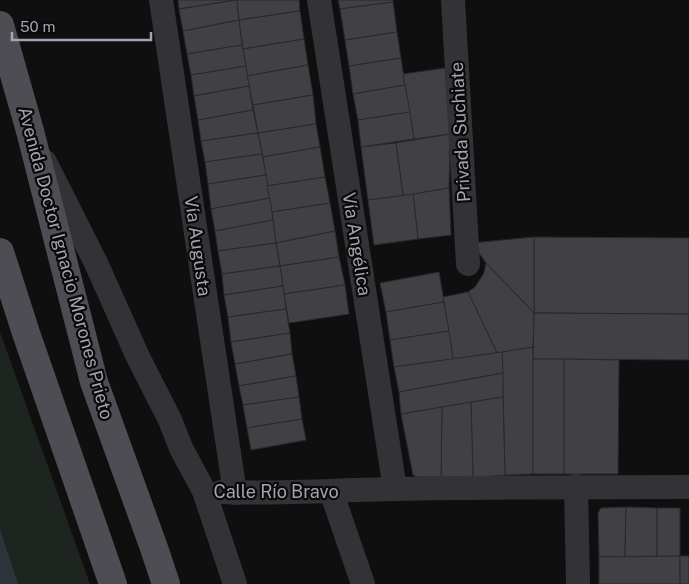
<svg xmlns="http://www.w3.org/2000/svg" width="689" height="584" font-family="'Public Sans',sans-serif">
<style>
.green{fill:#1e2420}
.water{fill:#2e343b}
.building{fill:#414145;stroke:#2a292c}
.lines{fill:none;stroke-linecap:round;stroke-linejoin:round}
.minor{stroke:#333337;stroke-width:24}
.major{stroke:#4d4d53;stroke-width:28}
.labels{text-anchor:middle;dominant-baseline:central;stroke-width:4.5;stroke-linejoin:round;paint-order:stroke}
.street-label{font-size:18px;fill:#a2a4af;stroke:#0a0a0b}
</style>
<rect width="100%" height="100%" fill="#0f0f10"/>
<path class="green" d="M0 332 90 584H0Z"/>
<path class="water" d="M0 530 18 584H0Z"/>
<g class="building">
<path d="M178 0H236L179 9Z"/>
<path d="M237 0 239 20 183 31 179 9Z"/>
<path d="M237 0H299L300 11 239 20Z"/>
<path d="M338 0H393V2L340 9Z"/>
<path d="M393 2 397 32 345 40 340 9Z"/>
<path d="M300 11 304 39 243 49 239 20Z"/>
<path d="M239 20 242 45 187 54 183 31Z"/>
<path d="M397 32 401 58 349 66 345 40Z"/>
<path d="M304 39 308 65 247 76 243 49Z"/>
<path d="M242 45 246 66 191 75 187 54Z"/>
<path d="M401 58 405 85 353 94 349 66Z"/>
<path d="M308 65 313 95 253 105 247 76Z"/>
<path d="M246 66 249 86 194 96 191 75Z"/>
<path d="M445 68 450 134 414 139 403 74Z"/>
<path d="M405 85 410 112 358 120 353 94Z"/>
<path d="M249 86 253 110 198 120 194 96Z"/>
<path d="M313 95 316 124 258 133 253 105Z"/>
<path d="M253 110 258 133 201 141 198 120Z"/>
<path d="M410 112 414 139 361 147 358 120Z"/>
<path d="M316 124 320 147 263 157 258 133Z"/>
<path d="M258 133 262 154 205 162 201 141Z"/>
<path d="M450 134 449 188 403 196 396 143Z"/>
<path d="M396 143 403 196 368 200 361 147Z"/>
<path d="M320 147 325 177 267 186 263 157Z"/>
<path d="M262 154 266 175 208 184 205 162Z"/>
<path d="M266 175 270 198 211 209 208 184Z"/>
<path d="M325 177 330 203 272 212 267 186Z"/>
<path d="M449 188 451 235 418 239 413 194Z"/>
<path d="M413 194 418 239 374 245 368 200Z"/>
<path d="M270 198 273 220 215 231 211 209Z"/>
<path d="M330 203 335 231 276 243 272 212Z"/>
<path d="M273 220 276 243 218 251 215 231Z"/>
<path d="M335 231 339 257 280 266 276 243Z"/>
<path d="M534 237 689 238V314L534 313Z"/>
<path d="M534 237V313L486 263 472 243Z"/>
<path d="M276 243 280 266 222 274 218 251Z"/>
<path d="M339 257 345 285 284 294 280 266Z"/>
<path d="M486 263 534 313 533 347 497 353 468 292 475 287 484 273Z"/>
<path d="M280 266 283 286 224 295 222 274Z"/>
<path d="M439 272 444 302 386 312 380 283Z"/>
<path d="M345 285 349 314 289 323 284 294Z"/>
<path d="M283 286 286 309 228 317 224 295Z"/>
<path d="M468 292 497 353 453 359 443 297Z"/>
<path d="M444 302 449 331 390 340 386 312Z"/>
<path d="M286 309 290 333 231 342 228 317Z"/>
<path d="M534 313 689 314V360L533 359Z"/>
<path d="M449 331 453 359 394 367 390 340Z"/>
<path d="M290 333 292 354 235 364 231 342Z"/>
<path d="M533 347V474L505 475 502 352Z"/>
<path d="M502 352 503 373 399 392 394 367Z"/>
<path d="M292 354 296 376 239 386 235 364Z"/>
<rect x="533" y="359" width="31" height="115"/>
<path d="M564 359 619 360 618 474H564Z"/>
<path d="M503 373V397L401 414 399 392Z"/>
<path d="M296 376 299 397 243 405 239 386Z"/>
<path d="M299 397 302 419 247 428 243 405Z"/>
<path d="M503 397 505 475 473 478 471 402Z"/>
<path d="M471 402 473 478 441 477 442 407Z"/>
<path d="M442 407 441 477H417L413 475 401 414Z"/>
<path d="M302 419 306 440 251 450 247 428Z"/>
<path d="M626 507 625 557H599L598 513 601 508Z"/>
<path d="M626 507 657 508V557H625Z"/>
<path d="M657 508H680V556L657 557Z"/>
<path d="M680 556V584H599V557Z"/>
<rect x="680" y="556" width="9" height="28"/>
</g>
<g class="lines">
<g class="minor">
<path d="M161 0 235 493"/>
<path d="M319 0 395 489"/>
<path d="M453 0 468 264"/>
<path d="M45 162 96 263 138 357 170 420 181 448 204 491 235 584"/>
<path d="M576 486 578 584"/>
<path d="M331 491 363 584"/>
<path d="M221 492C279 494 337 490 396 489 494 487 591 487 689 487"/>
</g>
<g class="major">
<path d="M0 25 30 131 94 382 154 548 166 584"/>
<path d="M0 252 26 333 113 584"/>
</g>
</g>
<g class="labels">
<g class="street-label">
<text transform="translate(460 132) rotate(-93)">Privada Suchiate</text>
<text transform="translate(357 244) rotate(81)">Vía Angélica</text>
<text transform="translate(198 246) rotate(82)">Vía Augusta</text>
<text transform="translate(66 263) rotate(75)">Avenida Doctor Ignacio Morones Prieto</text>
<text x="276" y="491">Calle Río Bravo</text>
</g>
</g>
<path d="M12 32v8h139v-8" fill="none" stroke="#a2a4af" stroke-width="2.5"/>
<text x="20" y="32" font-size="15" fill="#a2a4af" stroke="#0a0a0b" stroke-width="4" paint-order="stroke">50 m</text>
</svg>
